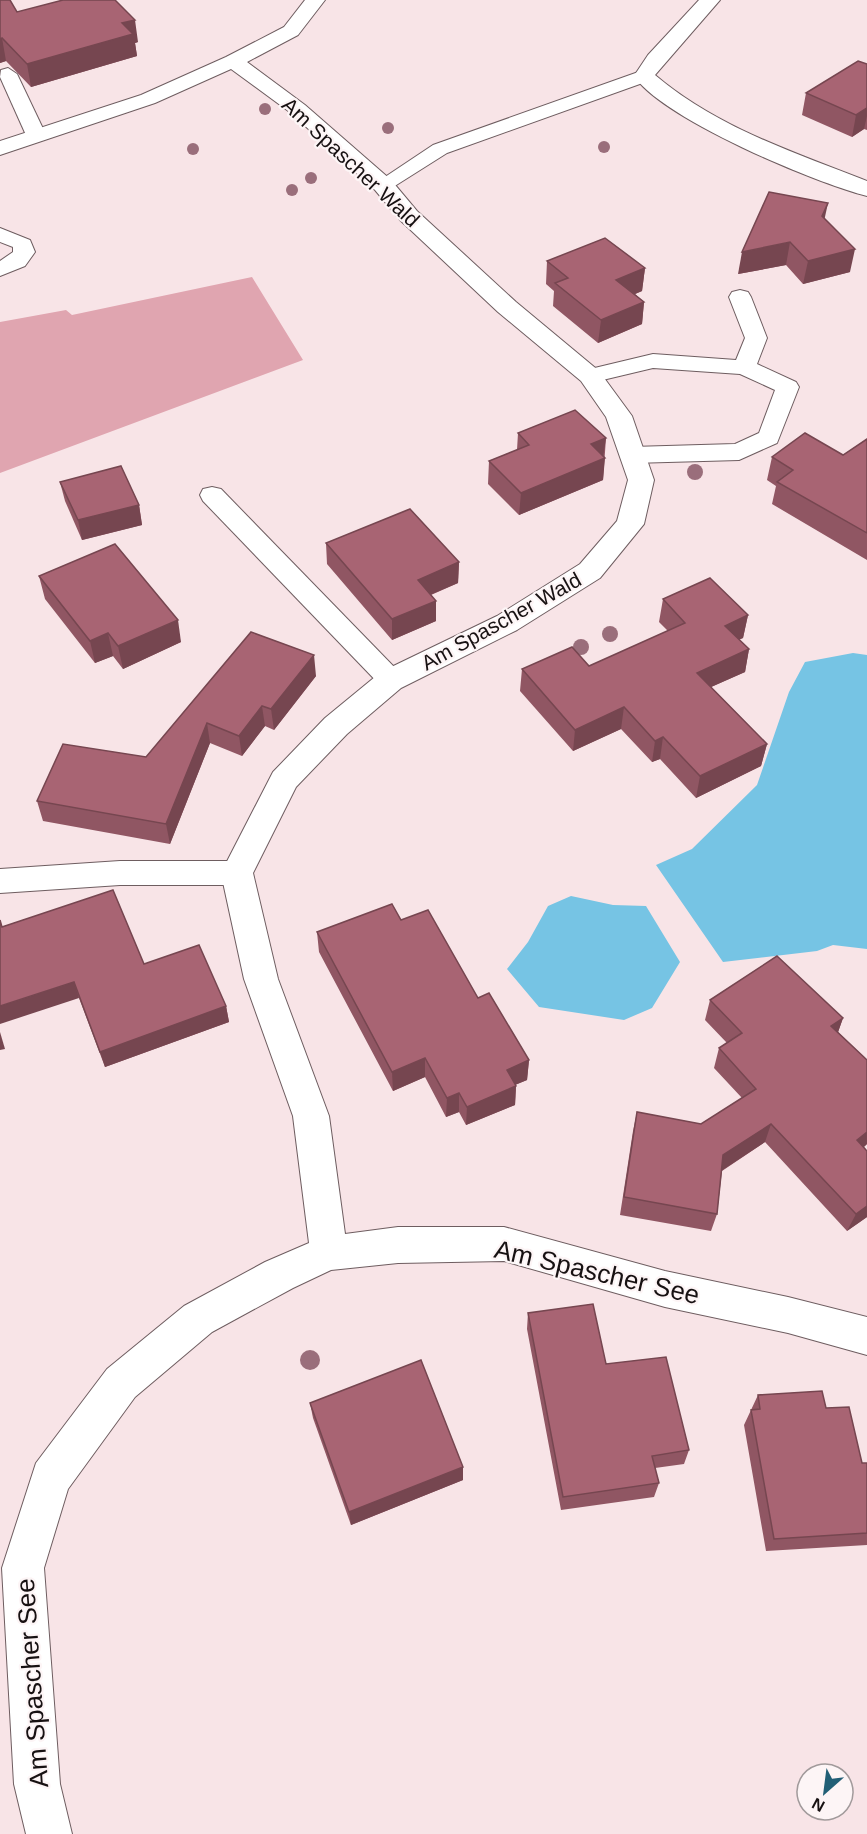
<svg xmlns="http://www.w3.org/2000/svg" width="867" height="1834" font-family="Helvetica,sans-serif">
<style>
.green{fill:#e0a5b0}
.water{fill:#76c4e4}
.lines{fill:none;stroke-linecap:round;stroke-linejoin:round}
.lane-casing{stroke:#6e5d60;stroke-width:2}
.street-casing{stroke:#6e5d60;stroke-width:2}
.lane{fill:#fff;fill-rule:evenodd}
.street{fill:#fff;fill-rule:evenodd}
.tree{fill:#9a6e7b}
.wall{fill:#905663}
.shaded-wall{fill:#764650}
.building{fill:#a86473;stroke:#764650;stroke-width:1.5}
.labels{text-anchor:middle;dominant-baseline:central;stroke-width:4.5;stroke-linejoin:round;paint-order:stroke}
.street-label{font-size:21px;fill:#171112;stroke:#fdf5f6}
.near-street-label{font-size:26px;fill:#171112;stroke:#fdf5f6}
</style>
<rect width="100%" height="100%" fill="#f8e4e7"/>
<path class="green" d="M252 277 303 360 0 473V322L66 310 72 315Z"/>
<g class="water">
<path d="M853 653 867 655V949L833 945 817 951 723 962 656 865 692 849 757 785 789 692 805 662Z"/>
<path d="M571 896 613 905 646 906 680 962 652 1008 624 1020 539 1007 507 969 528 942 548 906Z"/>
</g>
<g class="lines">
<g class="lane-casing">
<g id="lane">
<path d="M8 68 17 74 46 135 43 139H29L26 135 0 77 1 70Z"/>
<path d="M644 70 653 76 651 80 447 153 390 189H376L373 185 433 145Z"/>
<path d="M0 228 30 240 35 252 25 266 0 276V261L13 252V247L0 242Z"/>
<path d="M740 290 748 292 751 297 767 338 757 364 796 382 799 387 777 443 739 460 632 463 624 460 620 455 624 450 632 447 735 444 759 433 775 390 740 374 653 368 590 383 582 381 579 376 582 371 653 354 736 360 745 338 729 297 732 292Z"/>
<path d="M212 487 221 489 400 673 404 680 400 687 391 690 382 687 203 501 200 495 203 489Z"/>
<path d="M120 861H237L247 865 252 873 247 881 237 885H120L0 893V869Z"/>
</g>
</g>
<g class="street-casing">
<g id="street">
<path d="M305 0H325L298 35 247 62 305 105 391 180 417 211 516 302 599 371 632 416 654 480 644 524 600 578 517 630 401 688 347 734 296 787 253 873 278 979 329 1116 345 1234 398 1227H504L665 1271 788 1297 867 1317V1355L788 1333 665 1307 504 1261 398 1263 331 1270 293 1288 212 1332 135 1397 68 1489 44 1568 60 1784 72 1834H26L14 1784 2 1568 36 1463 107 1369 184 1306 265 1262 309 1243 293 1116 244 979 221 873 273 772 325 718 381 672 497 616 580 564 617 521 628 480 606 417 581 381 498 312 401 221 375 190 291 113 231 69 155 103 0 155V141L141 95 226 57 284 27Z"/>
<path d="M699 0H720L655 75C716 127 793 152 867 181V196C815 183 663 119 634 76L648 55Z"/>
</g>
</g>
<use href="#lane" class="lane"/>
<use href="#street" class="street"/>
</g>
<g class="tree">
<circle cx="265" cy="109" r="6"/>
<circle cx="388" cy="128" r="6"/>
<circle cx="604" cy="147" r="6"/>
<circle cx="193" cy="149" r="6"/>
<circle cx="311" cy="178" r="6"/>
<circle cx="292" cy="190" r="6"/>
<circle cx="695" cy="472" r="8"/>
<circle cx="610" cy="634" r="8"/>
<circle cx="581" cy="647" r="8"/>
<circle cx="310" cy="1360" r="10"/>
</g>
<g class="wall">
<path d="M0 0 17 12 138 42 135 43 137 56 31 87 6 61 0 63Z"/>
<path d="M867 64V130L864 129 852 137 802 115 806 93Z"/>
<path d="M825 219 850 272 803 284 786 265 738 274Z"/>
<path d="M547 261 645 268 642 291 635 294 644 302 642 324 598 343 553 306 554 291 546 284Z"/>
<path d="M518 433 606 438 603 480 519 515 488 484 489 461 517 450Z"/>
<path d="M867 439V560L772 504 776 486 767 480 772 457 843 455Z"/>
<path d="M60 482 139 505 142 525 82 540 65 501Z"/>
<path d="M326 543 459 562 458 583 431 595 436 621 392 640 327 564Z"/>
<path d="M39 576 181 642 123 669 113 656 95 663 45 599Z"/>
<path d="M663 599 748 615 743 638 739 639 749 649 745 672 711 687 767 744 761 766 696 798 660 759 652 762 621 729 573 751 520 691 522 669 589 666 668 631 659 622Z"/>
<path d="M251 632 316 676 274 730 265 726 242 756 210 743 170 844 43 821 37 801 146 757Z"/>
<path d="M401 920 478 998 529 1060 527 1080 515 1085 516 1086 515 1105 466 1125 459 1112 446 1117 425 1077 393 1091 319 952 317 932Z"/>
<path d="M3 927 144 964 226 1006 229 1022 105 1067 79 998Z"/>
<path d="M710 1000 843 1018 838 1032 867 1060V1144L864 1147 867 1151V1217L847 1231 765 1142 722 1171 717 1214 711 1231 620 1215 633 1131 637 1112 701 1124 742 1098 714 1068 719 1048 727 1043 705 1020Z"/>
<path d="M528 1313 689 1450 684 1464 655 1468 659 1483 654 1497 561 1510 527 1329Z"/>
<path d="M758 1395 826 1408 862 1463H867V1545L766 1551 744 1425Z"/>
<path d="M310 1403 463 1480 351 1525 313 1418Z"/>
</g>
<g class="shaded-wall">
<path d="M135 20 138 42 135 43 137 56 31 87 27 64 122 23Z"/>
<path d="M2 38 6 61 0 63V39Z"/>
<path d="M867 108V116L864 129 852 137 856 115Z"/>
<path d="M828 203 823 226 822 216Z"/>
<path d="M790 242 786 265 738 274 742 252Z"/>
<path d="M855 249 850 272 803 284 808 261Z"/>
<path d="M645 268 642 291 614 303 616 280Z"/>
<path d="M644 302 642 324 598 343 601 320Z"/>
<path d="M606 438 603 458H605L603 480 519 515 521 493 591 444Z"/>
<path d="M139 505 142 525 82 540 78 520Z"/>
<path d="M459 562 458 583 418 600V580Z"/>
<path d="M436 601V621L392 640V619Z"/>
<path d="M748 615 743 638 721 648 725 626Z"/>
<path d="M178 620 181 642 123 669 118 646Z"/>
<path d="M108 633 113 656 95 663 90 641Z"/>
<path d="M749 649 745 672 693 695 697 673Z"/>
<path d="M314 655 316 676 274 730 271 709Z"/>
<path d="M262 706 265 726 242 756 239 736Z"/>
<path d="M624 707 621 729 573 751 575 730Z"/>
<path d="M207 723 210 743 170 844 166 824Z"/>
<path d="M663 737 660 759 652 762 655 741Z"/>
<path d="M767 744 761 766 696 798 700 776Z"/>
<path d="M74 982 79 998 0 1024V1006Z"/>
<path d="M226 1006 229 1022 105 1067 100 1052Z"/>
<path d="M843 1018 836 1038 831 1026Z"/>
<path d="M0 1032 5 1049 0 1050Z"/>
<path d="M425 1058V1077L393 1091 392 1072Z"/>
<path d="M529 1060 527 1080 505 1089 507 1070Z"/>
<path d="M516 1086 515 1105 466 1125 467 1107Z"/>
<path d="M459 1093V1112L446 1117 447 1098Z"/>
<path d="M771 1124 765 1142 718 1173 723 1155Z"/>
<path d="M867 1132V1144L849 1159 857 1140Z"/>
<path d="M867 1206V1217L847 1231 856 1214Z"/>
<path d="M463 1467V1480L351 1525 349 1512Z"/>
</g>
<g class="building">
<path d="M0 0H10L17 12 63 0H115L135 20 122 23 133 34 27 64 2 38 0 39Z"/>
<path d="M858 61 867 64V108L856 115 806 93Z"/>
<path d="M769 192 828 203 822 216 855 249 808 261 790 242 742 252Z"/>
<path d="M605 238 645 268 616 280 644 302 601 320 555 283 568 278 547 261Z"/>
<path d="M575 410 606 438 591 444 605 458 521 493 489 461 529 445 518 433Z"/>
<path d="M805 433 843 455 867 439V533L777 482 793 470 772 457Z"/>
<path d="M121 466 139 505 78 520 60 482Z"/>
<path d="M410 509 459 562 418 580 436 601 392 619 326 543Z"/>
<path d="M115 544 178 620 118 646 108 633 90 641 39 576Z"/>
<path d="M710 578 748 615 725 626 749 649 697 673 767 744 700 776 663 737 655 741 624 707 575 730 522 669 572 647 589 666 685 623 663 599Z"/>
<path d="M251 632 314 655 271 709 262 706 239 736 207 723 166 824 37 801 63 744 146 757Z"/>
<path d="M113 890 144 964 199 945 226 1006 100 1052 74 982 0 1006V920L2 927Z"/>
<path d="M392 904 401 920 428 910 478 998 489 993 529 1060 507 1070 516 1086 467 1107 459 1093 447 1098 425 1058 392 1072 317 932Z"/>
<path d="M777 956 843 1018 831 1026 867 1060V1132L857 1140 867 1151V1206L856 1214 771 1124 723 1155 717 1214 624 1197 637 1112 701 1124 756 1089 719 1048 742 1033 710 1000Z"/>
<path d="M593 1304 606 1364 666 1357 689 1450 652 1456 659 1483 563 1497 528 1313Z"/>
<path d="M421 1360 463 1467 349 1512 310 1403Z"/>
<path d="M822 1391 826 1408 849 1407 862 1463H867V1533L774 1539 751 1410 760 1409 758 1395Z"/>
</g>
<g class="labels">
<g class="street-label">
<text transform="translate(351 162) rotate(43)">Am Spascher Wald</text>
<text transform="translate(501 621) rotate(-29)">Am Spascher Wald</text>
</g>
<g class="near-street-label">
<text transform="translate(597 1272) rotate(13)">Am Spascher See</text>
<text transform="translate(32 1683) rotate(-94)">Am Spascher See</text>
</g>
</g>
<g transform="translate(825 1792) rotate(208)"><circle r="28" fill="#fdf5f6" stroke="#a19a9b" stroke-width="1.5"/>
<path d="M0-4.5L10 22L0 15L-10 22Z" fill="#225f76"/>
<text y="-9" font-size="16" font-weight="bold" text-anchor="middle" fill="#171112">N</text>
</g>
</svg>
